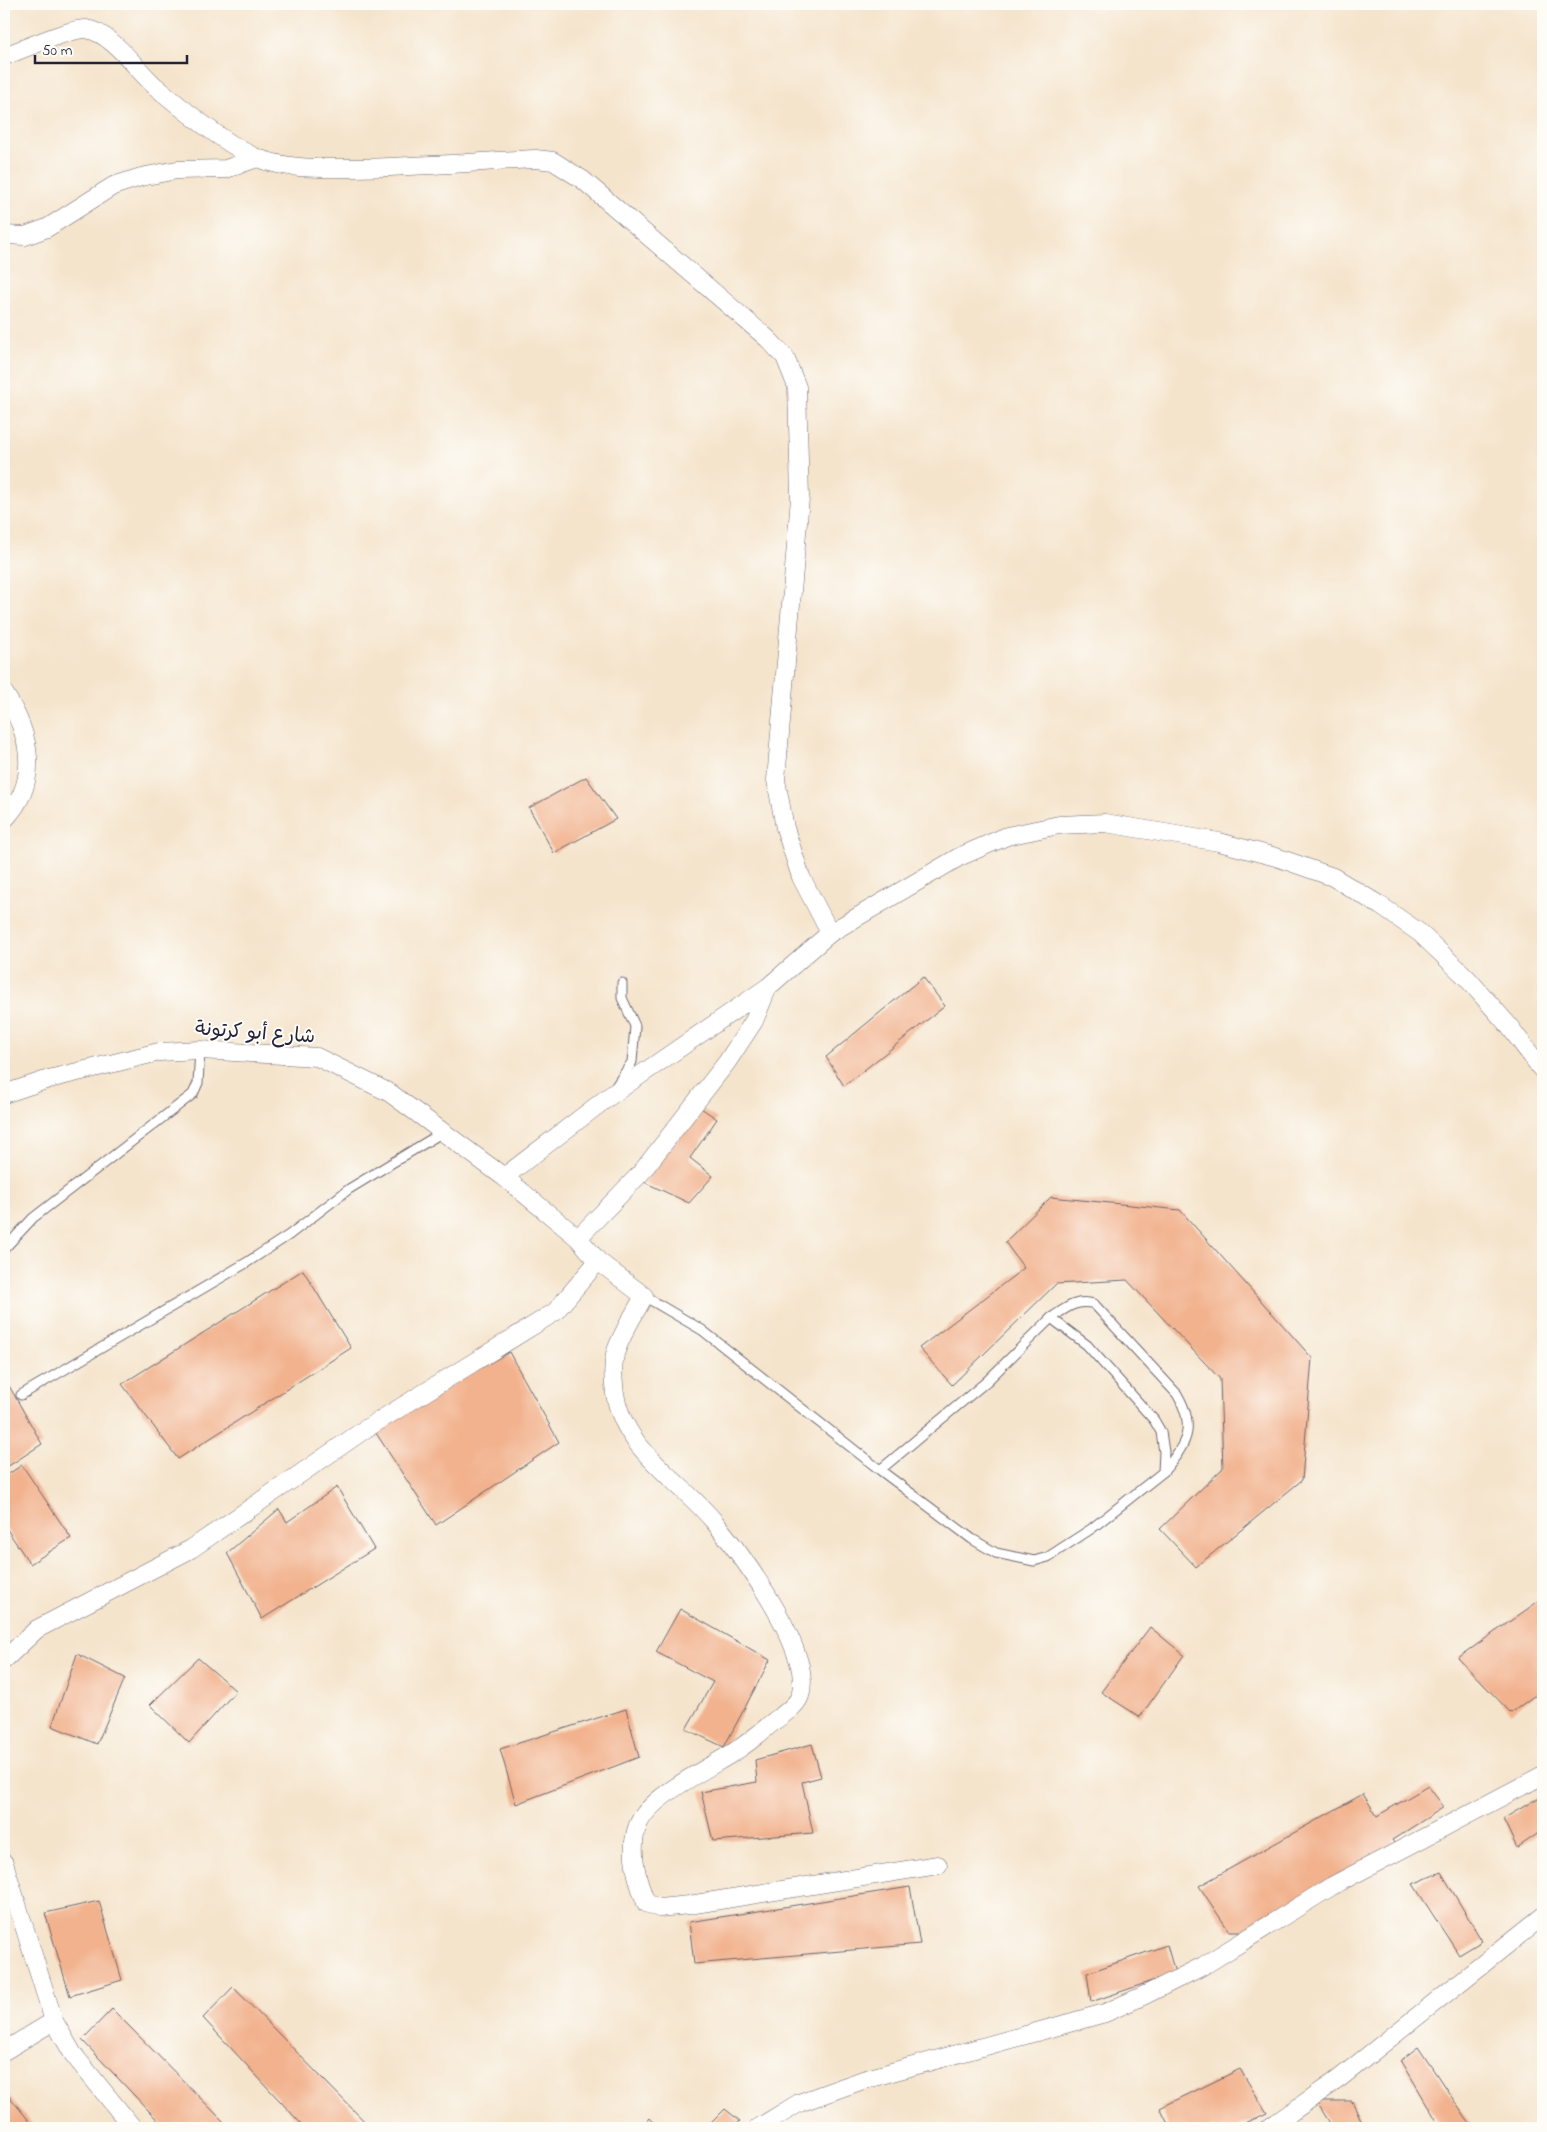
<svg xmlns="http://www.w3.org/2000/svg" width="1547" height="2132" font-family="'Indie Flower','Playpen Sans Arabic',sans-serif">
<style>
.building{fill:#f2b28e}
.lines{fill:none;stroke-linecap:round;stroke-linejoin:round}
.service-casing{stroke:#6c666e;stroke-width:11}
.minor-casing{stroke:#6c666e;stroke-width:19}
.service{stroke:#fff;stroke-width:9}
.minor{stroke:#fff;stroke-width:18}
.labels{text-anchor:middle;dominant-baseline:central;stroke-width:4;stroke-linejoin:round;paint-order:stroke}
.street-label{font-size:20px;fill:#22223b;stroke:#fdfcf7}
</style>
<rect width="100%" height="100%" fill="#fdfcf7"/>
<filter id="ink" filterUnits="userSpaceOnUse"><feTurbulence type="fractalNoise" baseFrequency=".02" numOctaves="2"/><feDisplacementMap in="SourceGraphic" scale="10" xChannelSelector="R" yChannelSelector="G"/><feConvolveMatrix kernelMatrix="1 2 1 2 8 2 1 2 1" color-interpolation-filters="sRGB"/></filter>
<filter id="wash" filterUnits="userSpaceOnUse"><feTurbulence type="fractalNoise" baseFrequency=".0096" numOctaves="4" result="noise"/><feDisplacementMap in="SourceGraphic" scale="20" xChannelSelector="R" yChannelSelector="G"/><feGaussianBlur stdDeviation="1.12" result="paint"/><feColorMatrix in="noise" values="0 0 0 0 0 0 0 0 0 0 0 0 0 0 0 0 0 1.4 0 .05"/><feComposite in="paint" operator="in"/></filter>
<g filter="url(#wash)">
<rect width="100%" height="100%" fill="#f5e4cc"/>
<g id="blocks">
<g class="building">
<path d="M586 777 616 819 554 853 529 808Z"/>
<path d="M923 977 945 1006 844 1086 826 1057Z"/>
<path d="M701 1108 717 1119 690 1158 713 1176 689 1203 644 1182Z"/>
<path d="M1051 1197 1180 1210 1312 1358 1302 1480 1196 1567 1160 1529 1223 1468 1220 1379 1127 1280 1056 1284 952 1385 919 1348 1024 1268 1005 1242Z"/>
<path d="M303 1270 351 1348 178 1459 122 1384Z"/>
<path d="M509 1352 559 1442 436 1525 374 1430Z"/>
<path d="M8 1384 42 1444 4 1469V1387Z"/>
<path d="M22 1465 71 1538 30 1564 4 1525V1477Z"/>
<path d="M337 1487 374 1549 262 1619 227 1553 279 1509 287 1522Z"/>
<path d="M1543 1598V1689L1511 1713 1458 1658Z"/>
<path d="M680 1609 770 1660 724 1747 686 1729 713 1682 656 1652Z"/>
<path d="M1150 1627 1184 1655 1140 1717 1101 1692Z"/>
<path d="M77 1654 125 1678 97 1744 52 1726Z"/>
<path d="M198 1658 236 1691 189 1743 150 1705Z"/>
<path d="M626 1709 639 1757 516 1804 500 1749Z"/>
<path d="M812 1744 821 1777 802 1782 813 1833 713 1841 701 1792 757 1782 755 1760Z"/>
<path d="M1428 1786 1444 1807 1392 1840 1397 1846 1247 1931H1229L1199 1886 1363 1794 1377 1816Z"/>
<path d="M1543 1795V1830L1517 1848 1503 1819Z"/>
<path d="M1441 1872 1482 1941 1459 1955 1413 1884Z"/>
<path d="M910 1887 920 1944 694 1964 689 1922Z"/>
<path d="M99 1901 122 1980 70 1996 45 1913Z"/>
<path d="M1167 1945 1175 1973 1091 2002 1087 1973Z"/>
<path d="M233 1987 371 2128H305L203 2018Z"/>
<path d="M112 2009 230 2128H165L82 2040Z"/>
<path d="M1418 2047 1467 2120 1474 2128H1441L1401 2060Z"/>
<path d="M1240 2069 1267 2113 1235 2128H1170L1160 2108Z"/>
<path d="M4 2090 35 2128H4Z"/>
<path d="M1316 2101H1352L1365 2128H1333Z"/>
<path d="M725 2109 740 2121 733 2128H706Z"/>
<path d="M650 2118 659 2128H642Z"/>
</g>
</g>
</g>
<g filter="url(#ink)">
<use href="#blocks" fill-opacity="0" stroke="#6c666e" stroke-width="1"/>
<g class="lines">
<g class="service-casing">
<g id="service">
<path d="M616 1086 632 1062 635 1026 622 998V983"/>
<path d="M4 1249 33 1218 193 1094 198 1083 200 1050"/>
<path d="M644 1296 702 1330 880 1470 972 1539 996 1553 1034 1561 1048 1557 1091 1529 1163 1472 1164 1452 1161 1432 1154 1420 1087 1345 1051 1318 986 1382 880 1470"/>
<path d="M1051 1318C1066 1308 1076 1299 1094 1304L1177 1394C1197 1428 1186 1445 1163 1472"/>
<path d="M21 1395 246 1263 289 1235 349 1189 443 1132"/>
</g>
</g>
<g class="minor-casing">
<g id="minor">
<path d="M4 56C22 50 70 28 86 29 111 32 137 70 155 86 180 107 228 146 257 158 289 170 321 168 354 168 415 167 475 162 536 159L553 161 583 180 768 339 785 357 797 387 800 498 776 780 785 828 801 877 830 933"/>
<path d="M4 235 25 236 47 228 113 186 141 177 177 170 226 169 257 158"/>
<path d="M4 693C31 734 41 782 4 820"/>
<path d="M4 1094 49 1079 159 1052 200 1050 317 1057 390 1093 504 1177 578 1238 598 1261 644 1296C634 1315 621 1334 615 1354 613 1364 613 1375 614 1385 619 1450 680 1478 717 1525 747 1562 788 1620 800 1666 802 1674 803 1687 800 1696 796 1707 782 1715 773 1722 761 1732 750 1742 737 1750 710 1768 650 1795 638 1825 628 1850 637 1880 646 1903L659 1908 689 1905 938 1865"/>
<path d="M504 1177 607 1098 768 987 830 933 959 857 1007 836 1059 825 1105 823 1219 842 1276 857 1333 877 1381 906 1420 933 1467 978 1509 1026 1543 1071"/>
<path d="M578 1238 640 1174 727 1062 754 1021 768 987"/>
<path d="M4 1660 37 1629 191 1549 364 1430 555 1312 598 1261"/>
<path d="M4 1863 54 2021 73 2054 133 2128"/>
<path d="M4 2051 54 2021"/>
<path d="M758 2128 799 2103 863 2080 1105 2013 1147 1994 1203 1966 1332 1886 1543 1775"/>
<path d="M1269 2128 1340 2078 1543 1916"/>
</g>
</g>
<use href="#service" class="service"/>
<use href="#minor" class="minor"/>
</g>
</g>
<g class="labels">
<g class="street-label">
<text transform="translate(255 1034) rotate(4)">شارع أبو كرتونة</text>
</g>
</g>
<rect width="1547" height="2132" fill="none" stroke="#fdfcf7" stroke-width="20"/>
<path d="M35 55v8h152v-8" fill="none" stroke="#22223b" stroke-width="2.5"/>
<text x="42" y="55" font-size="15" fill="#22223b" stroke="#fdfcf7" stroke-width="4" paint-order="stroke">50 m</text>
</svg>
